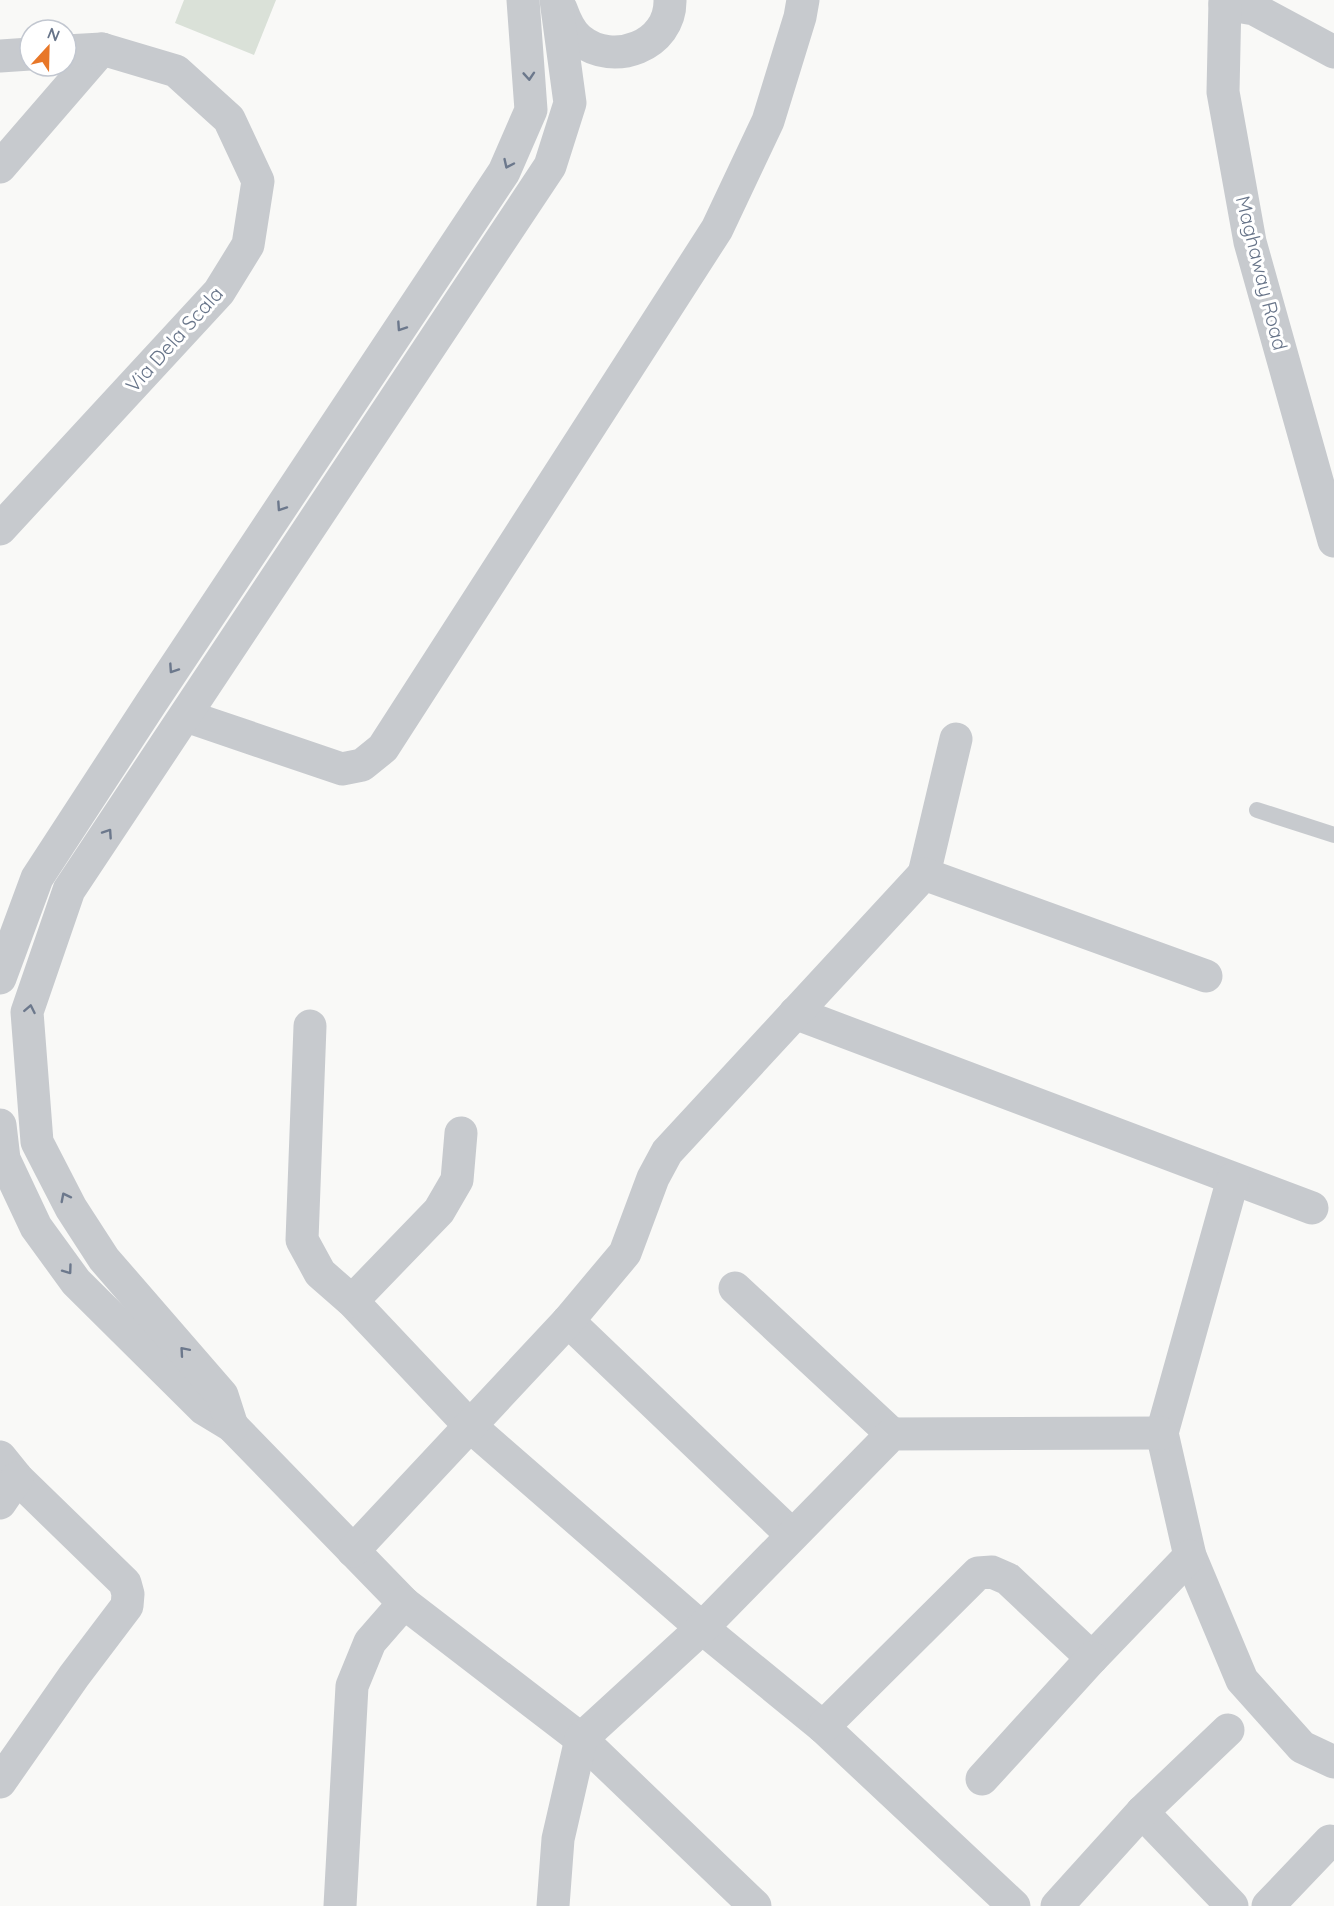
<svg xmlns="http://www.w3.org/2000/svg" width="1334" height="1906" font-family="Quicksand,sans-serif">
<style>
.green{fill:#dae1d8}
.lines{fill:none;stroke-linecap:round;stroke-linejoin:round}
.service{stroke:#c7cace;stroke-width:16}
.minor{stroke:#c7cace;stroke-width:33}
.tertiary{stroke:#c7cace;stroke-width:33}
.oneway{stroke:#6c788c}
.labels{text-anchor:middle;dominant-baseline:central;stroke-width:6;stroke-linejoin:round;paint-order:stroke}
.street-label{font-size:20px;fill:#677489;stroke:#fff}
</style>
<rect width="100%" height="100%" fill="#f9f9f7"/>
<path class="green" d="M184 0H276L254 55 175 23Z"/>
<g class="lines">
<path class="service" d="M1257 810 1334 835"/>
<g class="minor">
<path d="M1225 4 1254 9 1334 52"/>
<path d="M561 9C565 20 570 33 580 40 613 67 671 46 670 0"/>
<path d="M0 56 30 54"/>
<path d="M0 167 102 49"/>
<path d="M0 529 219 292 248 245 258 181 229 119 176 71 102 49 66 51"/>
<path d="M186 716 342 769 362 765 383 748 717 229 768 121 800 17 803 0"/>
<path d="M924 874 956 739"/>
<path d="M0 978 37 878 151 703 504 172 531 110 523 0"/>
<path d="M795 1013 1312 1208"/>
<path d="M310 1026 302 1240 320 1273 352 1301 470 1426 702 1628 823 1727 1014 1906"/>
<path d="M0 1125 4 1159 36 1227 76 1282 204 1409 232 1426 404 1603 581 1739 755 1906"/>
<path d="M1233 1179 1162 1433 1190 1556 1242 1680 1302 1747 1334 1762"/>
<path d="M735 1288 892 1434"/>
<path d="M352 1301 439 1211 457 1180 461 1133"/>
<path d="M568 1321 792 1535"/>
<path d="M232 1426 222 1395 104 1259 71 1208 37 1142 27 1012 69 890 550 166 570 103 556 0"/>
<path d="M0 1457 17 1478 125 1583 128 1594 127 1606 74 1676 0 1782"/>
<path d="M0 1503 17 1478"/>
<path d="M353 1551 568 1321 625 1253 653 1178 667 1152 924 874 1206 976"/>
<path d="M823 1727 978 1573 992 1572 1008 1579 1092 1658 1190 1556"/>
<path d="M982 1779 1092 1658"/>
<path d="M1142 1812 1232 1906"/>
<path d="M340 1906 352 1686 370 1642 404 1603"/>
<path d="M553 1906 558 1839 581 1739 702 1628 892 1434 1162 1433"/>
<path d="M1057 1906 1142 1812 1228 1730"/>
<path d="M1268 1906 1330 1841"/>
</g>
<path class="tertiary" d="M1225 0 1223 92 1250 242 1334 541"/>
</g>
<defs><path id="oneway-chevron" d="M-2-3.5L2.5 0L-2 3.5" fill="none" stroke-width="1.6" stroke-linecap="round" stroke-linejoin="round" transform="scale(1.5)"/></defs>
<g class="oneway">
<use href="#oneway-chevron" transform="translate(529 76) rotate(86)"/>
<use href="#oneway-chevron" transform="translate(508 164) rotate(115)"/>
<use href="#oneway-chevron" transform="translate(401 327) rotate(124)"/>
<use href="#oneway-chevron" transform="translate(281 507) rotate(124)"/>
<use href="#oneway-chevron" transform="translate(173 669) rotate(124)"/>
<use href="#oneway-chevron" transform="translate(108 833) rotate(-56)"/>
<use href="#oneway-chevron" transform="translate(30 1009) rotate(-79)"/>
<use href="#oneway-chevron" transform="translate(65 1197) rotate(-117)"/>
<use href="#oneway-chevron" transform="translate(68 1270) rotate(54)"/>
<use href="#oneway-chevron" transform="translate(184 1351) rotate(-131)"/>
</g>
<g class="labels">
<g class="street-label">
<text transform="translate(1262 273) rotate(76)">Maghaway Road</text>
<text transform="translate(174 339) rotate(-48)">Via Dela Scala</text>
</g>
</g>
<g transform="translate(48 48) rotate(22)"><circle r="28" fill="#ffffff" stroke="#c2c7d0" stroke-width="1.5"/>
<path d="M0-4.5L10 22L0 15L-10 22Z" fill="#e87728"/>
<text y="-9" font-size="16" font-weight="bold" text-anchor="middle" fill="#677489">N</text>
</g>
</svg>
